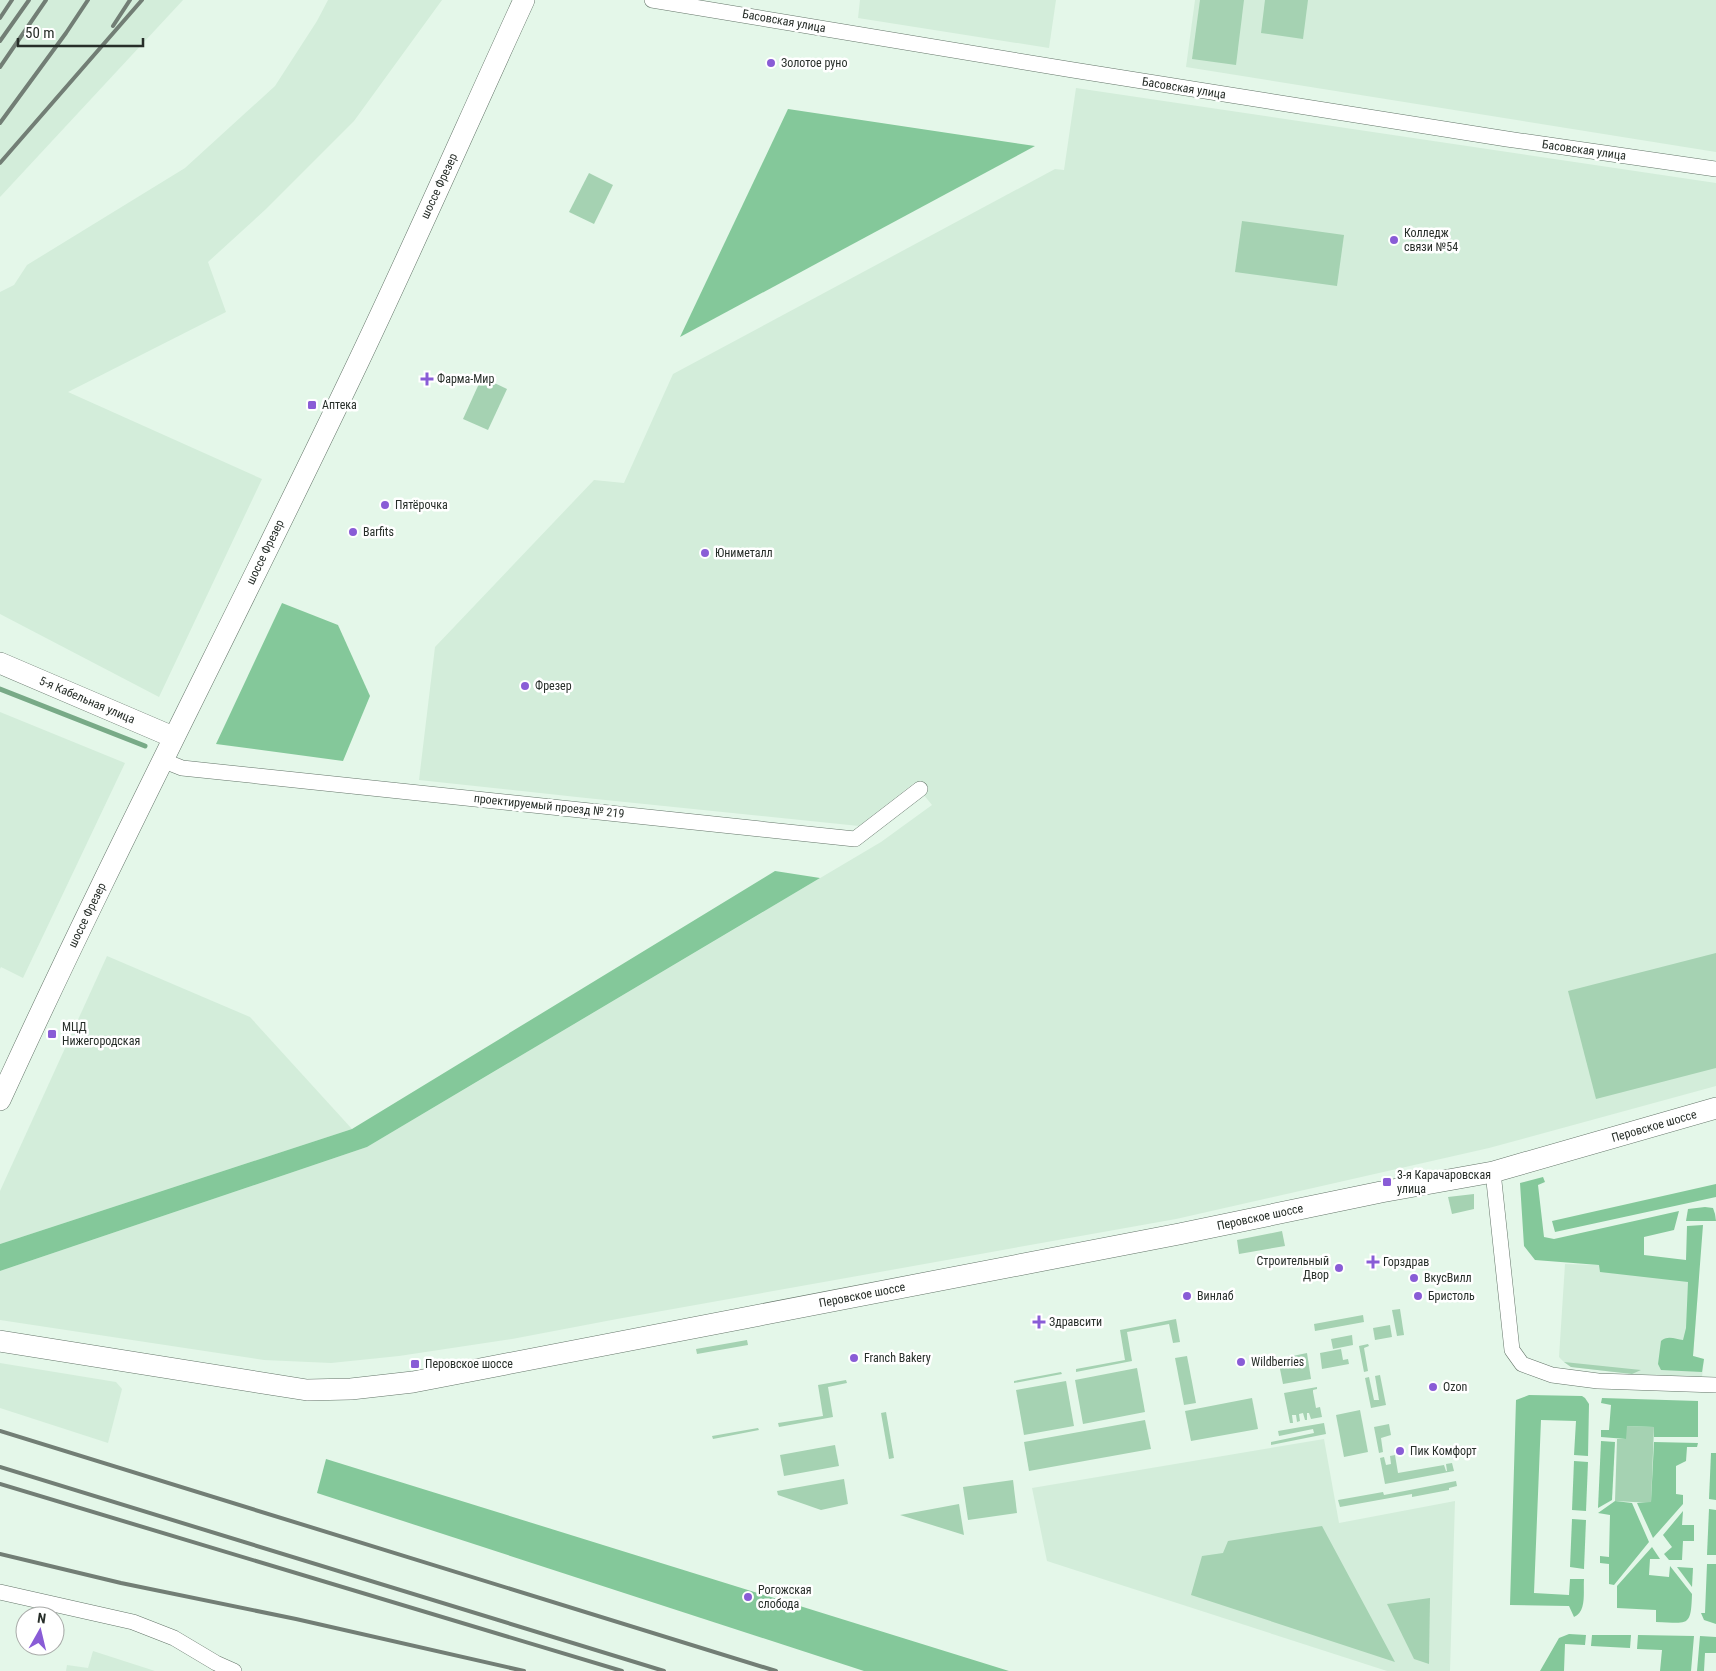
<svg xmlns="http://www.w3.org/2000/svg" width="1716" height="1671" font-family="'Roboto Condensed',sans-serif">
<style>
.built{fill:#d3edda}
.green{fill:#a5d2b2}
.forest{fill:#84c89a}
.lines{fill:none;stroke-linecap:round;stroke-linejoin:round}
.stream{stroke:#78aa87;stroke-width:5}
.street-casing{stroke:#647569;stroke-width:16}
.secondary-casing{stroke:#647569;stroke-width:22}
.street{stroke:#fff;stroke-width:15}
.secondary{stroke:#fff;stroke-width:21}
.rail{stroke:#727e75;stroke-width:4}
.poi-dot{fill:#895cd6;stroke:#fff;stroke-width:2}
.labels{text-anchor:middle;dominant-baseline:central;stroke-width:5;stroke-linejoin:round;paint-order:stroke}
.street-label{font-size:12px;fill:#272e29;stroke:#fff}
.poi-label{font-size:12px;fill:#272e29;stroke:#fff;text-anchor:start}
</style>
<rect width="100%" height="100%" fill="#e4f7e9"/>
<g class="built">
<path d="M0 0H183L0 197Z"/>
<path d="M328 0H442L354 121 266 209 208 262 226 312 68 392 262 479 159 697 0 614V292L14 285 27 265 185 168 275 86 317 21Z"/>
<path d="M860 0H1056L1049 48 858 18Z"/>
<path d="M1195 0H1716V152L1186 67Z"/>
<path d="M1076 88 1716 183V1086L1489 1148 1176 1219 617 1319 512 1339 399 1356 331 1363 264 1360 0 1320V1271L367 1147 881 842 932 805 914 783 859 826 586 798 419 780 435 647 594 480 624 483 673 374 1055 169 1064 170Z"/>
<path d="M0 712 125 763 23 978 1 967 0 969Z"/>
<path d="M107 956 250 1017 352 1129 0 1244V1191Z"/>
<path d="M1565 1264 1600 1265 1699 1277 1693 1356 1704 1359 1702 1377 1632 1374 1571 1367 1564 1362 1559 1357Z"/>
<path d="M0 1363 116 1382 122 1389 108 1443 0 1408Z"/>
<path d="M1324 1439 1339 1523 1455 1501 1450 1671H1387L1047 1561 1032 1488Z"/>
<path d="M93 1651 155 1671H66L67 1665 88 1668Z"/>
</g>
<g class="green">
<path d="M1200 0H1244L1236 65 1192 59Z"/>
<path d="M1265 0H1308L1303 39 1261 33Z"/>
<path d="M589 173 613 185 594 224 569 212Z"/>
<path d="M1242 221 1344 235 1337 286 1235 272Z"/>
<path d="M482 377 507 389 488 430 463 419Z"/>
<path d="M1716 953V1068L1596 1099 1568 991Z"/>
<path d="M1474 1194V1209L1452 1214 1448 1197Z"/>
<path d="M1282 1231 1285 1246 1239 1254 1237 1240Z"/>
<path d="M1400 1309 1404 1335 1397 1336 1392 1310Z"/>
<path d="M1363 1315 1364 1322 1315 1331 1314 1324Z"/>
<path d="M1176 1319 1180 1342 1173 1343 1169 1324 1127 1332 1132 1361 1076 1372V1369L1125 1360 1120 1330Z"/>
<path d="M1390 1325 1392 1337 1375 1340 1373 1328Z"/>
<path d="M1352 1335 1353 1345 1333 1349 1331 1339Z"/>
<path d="M747 1340 748 1345 697 1354 696 1349Z"/>
<path d="M1368 1344 1369 1346 1364 1348 1368 1371 1364 1372 1359 1346Z"/>
<path d="M1341 1349 1343 1360 1348 1359 1349 1364 1322 1369 1320 1353Z"/>
<path d="M1307 1353 1311 1379 1283 1384 1278 1359Z"/>
<path d="M1187 1356 1196 1403 1184 1405 1175 1358Z"/>
<path d="M1564 1362 1641 1370 1632 1374 1571 1367Z"/>
<path d="M1137 1368 1145 1412 1083 1424 1075 1380Z"/>
<path d="M1061 1372 1062 1374 1014 1383V1381Z"/>
<path d="M1380 1375 1386 1405 1371 1408 1365 1378 1369 1377 1374 1400H1379L1375 1376Z"/>
<path d="M846 1380 847 1383 828 1387 833 1417 779 1427 778 1423 823 1416 818 1385Z"/>
<path d="M1066 1381 1074 1426 1024 1435 1016 1390Z"/>
<path d="M1317 1387V1389L1313 1390V1392L1316 1408 1320 1407 1322 1417 1311 1419 1309 1413H1307V1420H1305L1303 1413 1299 1414 1300 1421 1297 1422 1296 1415H1292L1293 1423H1290L1284 1393Z"/>
<path d="M1252 1398 1258 1429 1191 1441 1185 1411Z"/>
<path d="M1360 1410 1368 1452 1344 1457 1336 1415Z"/>
<path d="M886 1412 894 1458 889 1459 881 1413Z"/>
<path d="M1145 1420 1151 1449 1029 1471 1024 1442Z"/>
<path d="M1324 1423 1326 1434 1271 1445V1442L1314 1433 1313 1429 1279 1436 1278 1431Z"/>
<path d="M1389 1424 1391 1435 1381 1438 1383 1452 1379 1453 1374 1427Z"/>
<path d="M1626 1426 1654 1427 1651 1503 1615 1501 1617 1439H1626Z"/>
<path d="M758 1428 759 1430 713 1439 712 1436Z"/>
<path d="M835 1445 839 1466 784 1476 780 1455Z"/>
<path d="M1395 1455 1398 1473 1444 1465 1446 1471H1447L1446 1464 1452 1463 1454 1471 1385 1484 1380 1458 1384 1457 1386 1465 1391 1464 1390 1456Z"/>
<path d="M844 1479 848 1504 821 1510 778 1495 777 1491Z"/>
<path d="M1013 1480 1017 1513 968 1520 963 1487Z"/>
<path d="M1456 1481 1457 1486 1449 1488V1490L1412 1497V1494L1340 1507 1338 1500 1383 1492 1384 1495Z"/>
<path d="M959 1504 964 1535 900 1515Z"/>
<path d="M1322 1526 1395 1662 1191 1595 1202 1556 1223 1553 1228 1541Z"/>
<path d="M1430 1598 1429 1664 1414 1659 1387 1604Z"/>
</g>
<g class="forest">
<path d="M788 109 1035 146 680 337Z"/>
<path d="M282 603 338 625 370 696 343 761 216 744Z"/>
<path d="M775 871 820 878 367 1147 0 1271V1244L352 1129Z"/>
<path d="M1543 1177 1545 1182 1538 1185 1544 1237 1554 1239 1679 1211 1674 1230 1644 1237V1255L1686 1260 1687 1226 1703 1225 1693 1356 1704 1359 1702 1372 1661 1370 1658 1364 1661 1341C1667 1335 1676 1339 1683 1340L1686 1328 1688 1282 1600 1272 1599 1265 1535 1260 1524 1246 1520 1183Z"/>
<path d="M1716 1184V1197L1555 1232 1552 1221Z"/>
<path d="M1705 1207 1713 1208 1715 1214 1716 1221H1686L1688 1209Z"/>
<path d="M1529 1395 1582 1396 1585 1398 1589 1404 1588 1456 1574 1455 1576 1421 1541 1420 1534 1593 1569 1595 1570 1579H1584C1583 1591 1587 1612 1574 1617L1569 1606 1510 1605 1516 1400Z"/>
<path d="M1602 1398 1698 1401V1437H1654V1427L1627 1426 1626 1439 1601 1437V1430H1609L1611 1405 1601 1403Z"/>
<path d="M1601 1441 1615 1442 1612 1500 1598 1508Z"/>
<path d="M1654 1442 1698 1443 1697 1447H1687L1686 1461 1676 1466V1494L1683 1495V1504L1653 1538 1637 1503 1651 1502Z"/>
<path d="M1711 1453H1716V1500L1709 1499Z"/>
<path d="M326 1459 1009 1671H864L317 1493Z"/>
<path d="M1574 1461 1588 1462 1586 1511 1572 1510Z"/>
<path d="M1615 1501 1632 1503 1649 1542 1614 1585 1609 1584V1564L1600 1563V1556L1609 1557 1610 1515 1598 1513Z"/>
<path d="M1709 1509 1716 1510V1555H1707Z"/>
<path d="M1683 1511 1682 1525H1694V1541H1683L1682 1560H1669L1664 1554 1672 1547 1663 1535Z"/>
<path d="M1572 1519 1586 1520 1584 1569 1570 1567Z"/>
<path d="M1652 1547 1660 1559H1650L1649 1575 1669 1577 1670 1566 1692 1594C1691 1628 1688 1623 1656 1622V1610L1617 1608V1586Z"/>
<path d="M1707 1564H1716V1624L1704 1620 1701 1613H1705Z"/>
<path d="M1677 1567 1693 1568 1692 1587Z"/>
<path d="M1569 1634 1586 1635 1585 1645 1565 1644 1564 1671H1540L1559 1638Z"/>
<path d="M1592 1635H1631L1630 1648 1591 1646Z"/>
<path d="M1638 1635 1694 1636 1691 1671H1660L1662 1650 1637 1649Z"/>
<path d="M1700 1636 1716 1637V1653H1705L1704 1671H1697Z"/>
</g>
<g class="lines">
<path class="stream" d="M0 689 145 746"/>
<g class="street-casing">
<g id="street">
<path d="M652 0 1073 70 1507 139 1716 169"/>
<path d="M162 760 182 768 855 839 920 789"/>
<path d="M1493 1172 1512 1350 1522 1364 1552 1375 1598 1381 1716 1385"/>
<path d="M0 1592 133 1622 174 1638 216 1663 234 1671"/>
</g>
</g>
<g class="secondary-casing">
<g id="secondary">
<path d="M0 663 173 737"/>
<path d="M0 1100C112 855 237 616 353 373 412 250 467 124 524 0"/>
<path d="M0 1341 307 1390 351 1389 413 1382 1179 1234 1381 1192 1493 1172 1716 1108"/>
</g>
</g>
<use href="#street" class="street"/>
<use href="#secondary" class="secondary"/>
<g class="rail">
<path d="M0 18 12 0"/>
<path d="M113 26 130 0"/>
<path d="M0 41 29 0"/>
<path d="M0 67 46 0"/>
<path d="M0 123 66 33 88 0"/>
<path d="M0 163 142 0"/>
<path d="M0 1431 776 1671"/>
<path d="M0 1467 664 1671"/>
<path d="M0 1484 622 1671"/>
<path d="M0 1554 121 1583 296 1619 524 1671"/>
</g>
</g>
<g class="poi-dot">
<circle cx="771" cy="63" r="5"/>
<circle cx="1394" cy="240" r="5"/>
<path d="M424.5 371.5h5v5h5v5h-5v5h-5v-5h-5v-5h5z"/>
<rect x="307" y="400" width="10" height="10" rx="2.5"/>
<circle cx="385" cy="505" r="5"/>
<circle cx="353" cy="532" r="5"/>
<circle cx="705" cy="553" r="5"/>
<circle cx="525" cy="686" r="5"/>
<rect x="47" y="1029" width="10" height="10" rx="2.5"/>
<rect x="1382" y="1177" width="10" height="10" rx="2.5"/>
<path d="M1370.5 1254.5h5v5h5v5h-5v5h-5v-5h-5v-5h5z"/>
<circle cx="1339" cy="1268" r="5"/>
<circle cx="1414" cy="1278" r="5"/>
<circle cx="1187" cy="1296" r="5"/>
<circle cx="1418" cy="1296" r="5"/>
<path d="M1036.5 1314.5h5v5h5v5h-5v5h-5v-5h-5v-5h5z"/>
<circle cx="854" cy="1358" r="5"/>
<circle cx="1241" cy="1362" r="5"/>
<rect x="410" y="1359" width="10" height="10" rx="2.5"/>
<circle cx="1433" cy="1387" r="5"/>
<circle cx="1400" cy="1451" r="5"/>
<circle cx="748" cy="1597" r="5"/>
</g>
<g class="labels">
<g class="street-label">
<text transform="translate(784 21) rotate(10)">Басовская улица</text>
<text transform="translate(1184 88) rotate(9)">Басовская улица</text>
<text transform="translate(1584 150) rotate(8)">Басовская улица</text>
<text transform="translate(439 186) rotate(-65)">шоссе Фрезер</text>
<text transform="translate(265 552) rotate(-64)">шоссе Фрезер</text>
<text transform="translate(87 700) rotate(23)">5-я Кабельная улица</text>
<text transform="translate(549 806) rotate(6)">проектируемый проезд № 219</text>
<text transform="translate(87 915) rotate(-64)">шоссе Фрезер</text>
<text transform="translate(1654 1126) rotate(-16)">Перовское шоссе</text>
<text transform="translate(1260 1217) rotate(-12)">Перовское шоссе</text>
<text transform="translate(862 1295) rotate(-11)">Перовское шоссе</text>
</g>
<g class="poi-label">
<text x="781" y="63">Золотое руно</text>
<text x="1404" y="233">Колледж<tspan x="1404" dy="14">связи №54</tspan></text>
<text x="437" y="379">Фарма-Мир</text>
<text x="322" y="405">Аптека</text>
<text x="395" y="505">Пятёрочка</text>
<text x="363" y="532">Barfits</text>
<text x="715" y="553">Юниметалл</text>
<text x="535" y="686">Фрезер</text>
<text x="62" y="1027">МЦД<tspan x="62" dy="14">Нижегородская</tspan></text>
<text x="1397" y="1175">3-я Карачаровская<tspan x="1397" dy="14">улица</tspan></text>
<text x="1329" y="1261" text-anchor="end">Строительный<tspan x="1329" dy="14">Двор</tspan></text>
<text x="1383" y="1262">Горздрав</text>
<text x="1424" y="1278">ВкусВилл</text>
<text x="1197" y="1296">Винлаб</text>
<text x="1428" y="1296">Бристоль</text>
<text x="1049" y="1322">Здравсити</text>
<text x="864" y="1358">Franch Bakery</text>
<text x="1251" y="1362">Wildberries</text>
<text x="425" y="1364">Перовское шоссе</text>
<text x="1443" y="1387">Ozon</text>
<text x="1410" y="1451">Пик Комфорт</text>
<text x="758" y="1590">Рогожская<tspan x="758" dy="14">слобода</tspan></text>
</g>
</g>
<g transform="translate(40 1631) rotate(8)"><circle r="24" fill="#ffffff" stroke="#a9aba9"/>
<path d="M0-4L9 19L0 12L-9 19Z" fill="#895cd6"/>
<text y="-8" font-size="14" font-weight="bold" text-anchor="middle" fill="#272e29">N</text>
</g>
<path d="M18 38v8h125v-8" fill="none" stroke="#272e29" stroke-width="2.5"/>
<text x="25" y="38" font-size="15" fill="#272e29" stroke="#ffffff" stroke-width="4" paint-order="stroke">50 m</text>
</svg>
